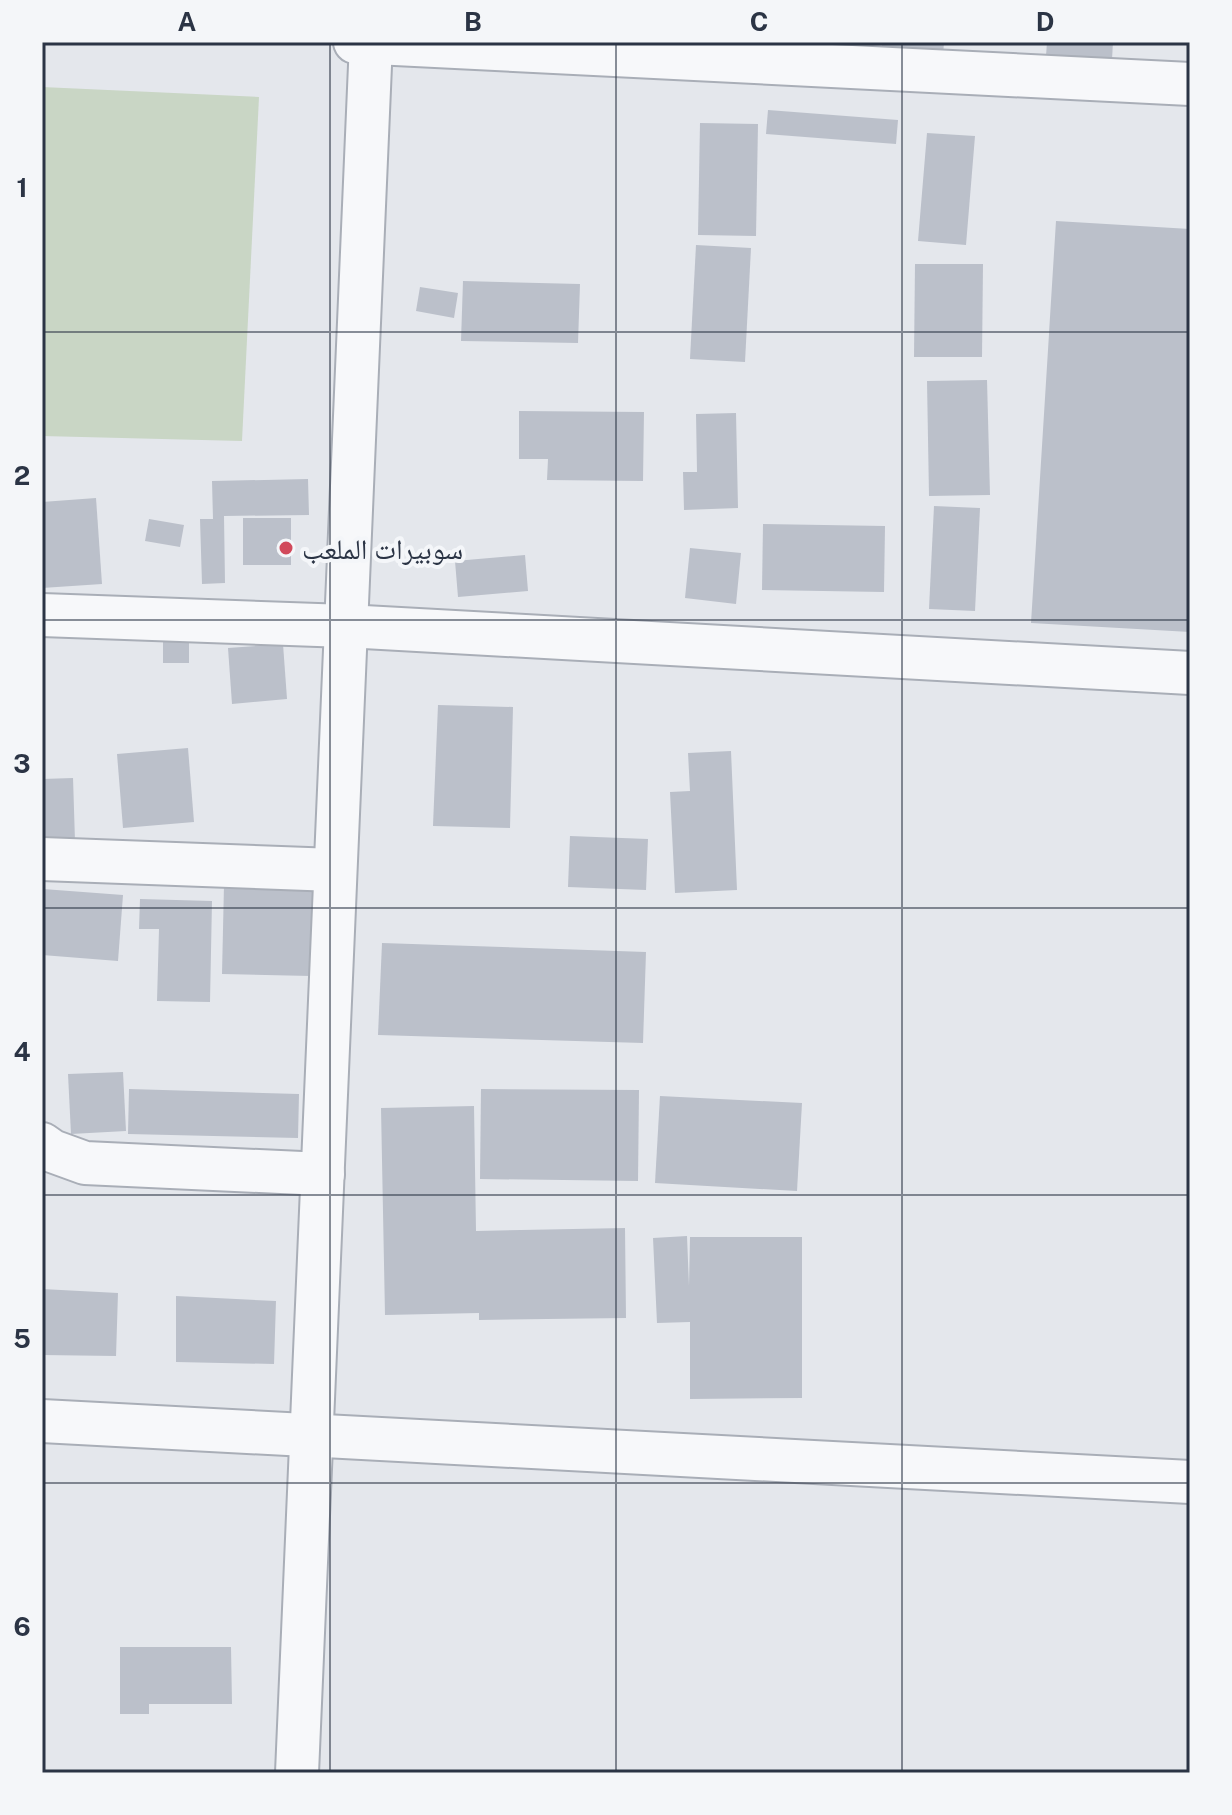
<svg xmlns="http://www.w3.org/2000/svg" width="1232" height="1815" font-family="'Public Sans','Noto Naskh Arabic',sans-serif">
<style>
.green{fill:#c9d6c5}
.building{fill:#bbc0ca}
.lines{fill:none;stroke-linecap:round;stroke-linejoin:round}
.minor-casing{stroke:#a9aeb7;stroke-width:46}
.minor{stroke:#f7f8fa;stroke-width:42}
.grid{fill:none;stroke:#2b3445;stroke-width:2;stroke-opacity:0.55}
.poi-dot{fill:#d1495b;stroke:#f4f6f9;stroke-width:3}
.labels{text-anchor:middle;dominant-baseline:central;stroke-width:8;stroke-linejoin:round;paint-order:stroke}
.poi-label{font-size:28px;fill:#2b3445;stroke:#f4f6f9;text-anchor:start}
.neatline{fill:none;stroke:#2b3445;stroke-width:3}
.grid-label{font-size:26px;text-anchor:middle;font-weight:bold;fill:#2b3445}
</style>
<rect width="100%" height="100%" fill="#e4e7ec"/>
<path class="green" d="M42 87 259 97 242 441 42 436Z"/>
<g class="building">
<path d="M882 42H944L943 56 882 53Z"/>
<path d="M1047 42H1113L1112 59 1046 56Z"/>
<path d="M768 110 898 120 896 144 766 134Z"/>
<path d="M700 123 758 124 756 236 698 235Z"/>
<path d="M927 133 975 136 966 245 918 241Z"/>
<path d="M1056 221 1190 229V632L1031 623Z"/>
<path d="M696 245 751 248 745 362 690 359Z"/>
<path d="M915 264H983L982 357H914Z"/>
<path d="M463 281 580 284 578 343 461 341Z"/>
<path d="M420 287 458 293 454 318 416 311Z"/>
<path d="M987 380 990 495 929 496 927 381Z"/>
<path d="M519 411 644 412 643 481 547 480 548 459H519Z"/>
<path d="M736 413 738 508 684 510 683 472H697L696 414Z"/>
<path d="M308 479 309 515 224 516 225 583 202 584 200 519H213L212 481Z"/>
<path d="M96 498 102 584 42 588V502Z"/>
<path d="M934 506 980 508 975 611 929 609Z"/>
<rect x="243" y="518" width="48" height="47"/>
<path d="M149 519 184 525 180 547 145 541Z"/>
<path d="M763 524 885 526 884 592 762 590Z"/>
<path d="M690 548 741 553 736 604 685 598Z"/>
<path d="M525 555 528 591 458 597 455 561Z"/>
<path d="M189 634V663H163V635Z"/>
<path d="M283 644 287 699 232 704 228 648Z"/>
<path d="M438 705 513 707 510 828 433 826Z"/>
<path d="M188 748 194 822 123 828 117 754Z"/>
<path d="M731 751 737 890 675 893 670 792 690 791 688 753Z"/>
<path d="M73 778 75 842 45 843 42 779Z"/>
<path d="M570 836 648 839 646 890 568 887Z"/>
<path d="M224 885 313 887 311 976 222 974Z"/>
<path d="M43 889 123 895 118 961 42 955Z"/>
<path d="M140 899 212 901 210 1002 157 1001 159 929H139Z"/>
<path d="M382 943 646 952 643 1043 378 1035Z"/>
<path d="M123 1072 126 1131 71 1134 68 1074Z"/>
<path d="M129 1089 299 1094 298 1138 128 1134Z"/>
<path d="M481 1089 639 1090 638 1181 480 1179Z"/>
<path d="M660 1096 802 1103 797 1191 655 1183Z"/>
<path d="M474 1106 476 1231 625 1228 626 1318 479 1320V1313L385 1315 381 1108Z"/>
<path d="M687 1236 689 1286 690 1237H802V1398L690 1399V1322L657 1323 653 1238Z"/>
<path d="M42 1289 118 1293 116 1356 42 1355Z"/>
<path d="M176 1296 276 1301 274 1364 176 1362Z"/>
<path d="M120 1647H231L232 1704H149V1714H120Z"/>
</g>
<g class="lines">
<g class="minor-casing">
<g id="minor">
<path d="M355 42 1190 84"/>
<path d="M42 615 346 626 1190 673"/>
<path d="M42 859 335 870"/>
<path d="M42 1144 52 1151 85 1163 323 1174"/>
<path d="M42 1421 1190 1482"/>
<path d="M297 1773 371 42"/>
</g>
</g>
<use href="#minor" class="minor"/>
</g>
<path class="grid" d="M330 42V1773M616 42V1773M902 42V1773M42 332H1190M42 620H1190M42 908H1190M42 1195H1190M42 1483H1190"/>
<circle class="poi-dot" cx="286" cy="548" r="8"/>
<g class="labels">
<g class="poi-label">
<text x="302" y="548">سوبيرات الملعب</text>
</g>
</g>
<rect width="1232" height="1815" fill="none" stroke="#f4f6f9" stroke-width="88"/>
<rect x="44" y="44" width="1144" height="1727" class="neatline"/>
<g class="grid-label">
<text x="187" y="31">A</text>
<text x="473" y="31">B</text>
<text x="759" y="31">C</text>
<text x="1045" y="31">D</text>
<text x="22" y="197">1</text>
<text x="22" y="485">2</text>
<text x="22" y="773">3</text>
<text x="22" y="1061">4</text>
<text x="22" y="1348">5</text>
<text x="22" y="1636">6</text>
</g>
</svg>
